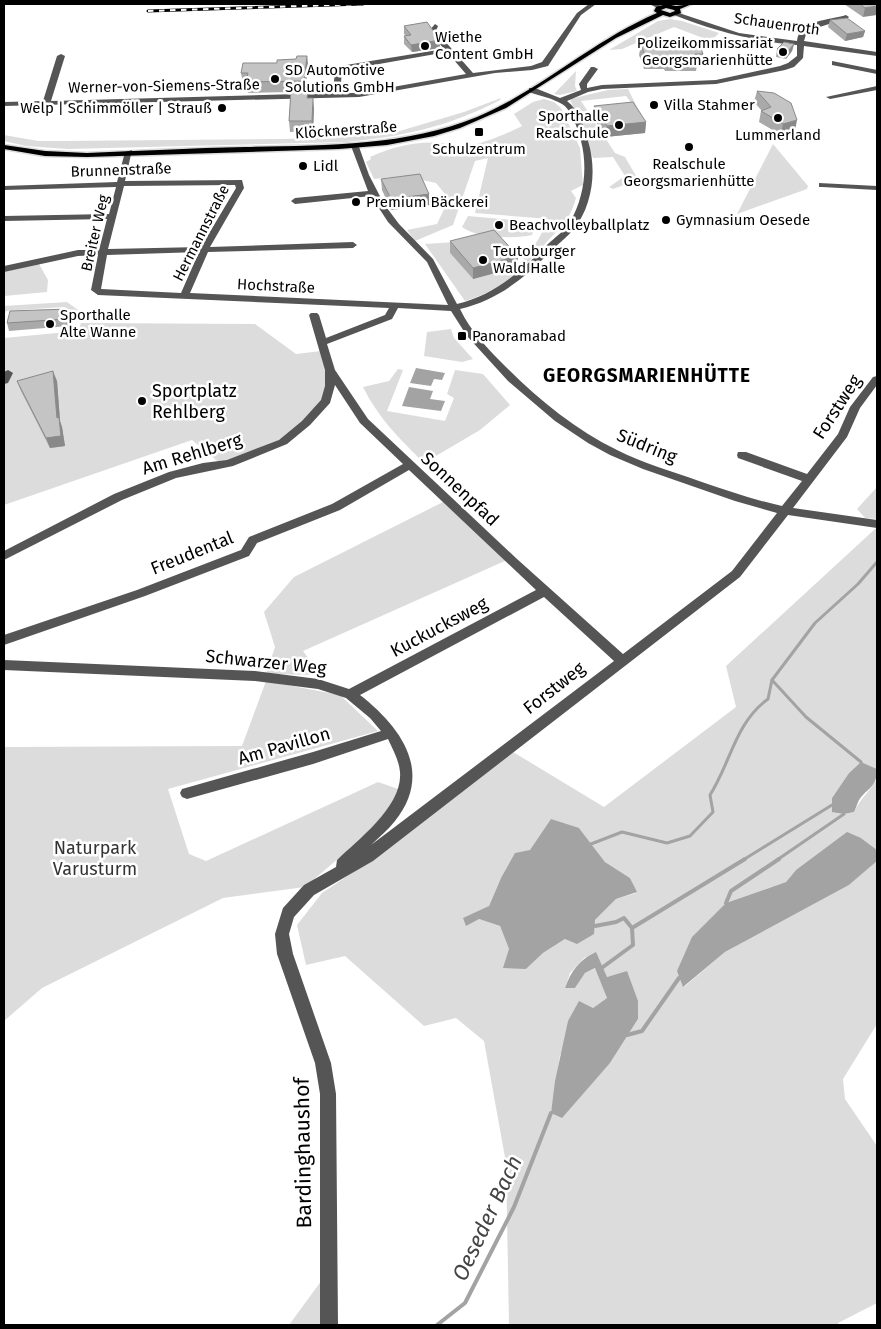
<svg xmlns="http://www.w3.org/2000/svg" width="881" height="1329" font-family="'Fira Sans',sans-serif">
<style>
.green{fill:#dcdcdc;fill-rule:evenodd}
.water{fill:#a3a3a3}
.lines{fill:none;stroke-linecap:round;stroke-linejoin:round}
.stream-far1{stroke:#a3a3a3;stroke-width:3}
.stream{stroke:#a3a3a3;stroke-width:4}
.major-casing{stroke:#dbdbdb;stroke-width:3}
.minor{fill:#555;fill-rule:evenodd}
.major{fill:#000;fill-rule:evenodd}
.rail-casing{stroke:#000;stroke-width:3}
.rail{stroke:#fff;stroke-width:2;stroke-dasharray:5.5;stroke-linecap:butt}
.wall{fill:#a9a9a9}
.shaded-wall{fill:#898989}
.building{fill:#c4c4c4;stroke:#898989}
.poi-dot{fill:#000;stroke:#fff;stroke-width:2}
.labels{text-anchor:middle;dominant-baseline:central;stroke-width:5;stroke-linejoin:round;paint-order:stroke}
.far-street-label{font-size:15px;fill:#000;stroke:#fff}
.far-poi-label{font-size:15px;fill:#000;stroke:#fff;text-anchor:start}
.poi-label{font-size:18px;fill:#000;stroke:#fff;text-anchor:start}
.street-label{font-size:18px;fill:#000;stroke:#fff}
.park-label{font-size:18px;fill:#333;stroke:#fff}
.far-district-label{font-size:19px;font-weight:bold;letter-spacing:1px;fill:#000;stroke:#fff}
.near-street-label{font-size:21px;fill:#000;stroke:#fff}
.near-water-label{font-size:22px;font-style:italic;fill:#444;stroke:#fff}
</style>
<rect width="100%" height="100%" fill="#fff"/>
<g class="green">
<path d="M670 19 682 21 719 33 711 41 674 27 622 49 609 50 658 21Z"/>
<path d="M576 71 575 86 577 91 560 95 554 94Z"/>
<path d="M628 89 641 115 626 96 581 101 615 153 625 157 639 181 635 187 624 185 613 189 609 187 625 176 613 157 593 158 570 99 608 90Z"/>
<path d="M501 98 500 100C451 126 401 137 346 142L68 149 26 146 4 141V135L38 141H62L286 139 386 135 464 112Z"/>
<path d="M544 99 554 102 561 108 580 148 583 185 571 191 576 198C569 223 560 227 544 245 520 272 500 291 465 301L425 244 455 242 450 253 473 279 517 267 538 240 549 219 475 213 488 158 475 161 453 225 415 241 407 230 437 224 449 199 436 183 404 176 374 179 366 162 371 159 370 157C392 147 417 141 441 143 448 143 454 147 460 147 475 147 509 133 522 126L514 114 533 102Z"/>
<path d="M773 144 808 186 807 189 737 214Z"/>
<path d="M468 216 536 222 532 235C515 239 476 238 462 227Z"/>
<path d="M39 264 48 280 47 292 4 296V271Z"/>
<path d="M67 302 78 310 73 312 64 307 6 311 4 316V306Z"/>
<path d="M81 323 255 324 296 354 321 351 330 370 326 401 283 442 221 464 192 440 4 505V338L78 331Z"/>
<path d="M451 329 454 338 473 359 462 362 424 356 427 332Z"/>
<path d="M398 369 403 370 387 411 445 421 454 398 447 394 455 370 483 374 510 405 480 430 424 463C399 438 379 419 363 387L389 381Z"/>
<path d="M877 487V519L865 518 857 509Z"/>
<path d="M443 502 507 560 303 651 321 675 266 674 275 647 264 612 294 577Z"/>
<path d="M875 529H877V769L861 762 849 773 832 798V811L844 814 854 812C860 799 870 791 877 779V850L861 838 796 870 786 882 726 903 684 987 725 952 849 885 877 861V1024L843 1079 845 1099 877 1146V1303L838 1323 839 1325H509L506 1163 484 1041 456 1018 424 1026 345 956 306 965 297 925 322 893 370 861 513 752 604 807 736 707 726 666ZM579 828 605 862 630 878 636 893 616 899 595 920 543 953 526 969 509 949 500 926 479 919 489 906 501 878 530 850ZM585 957 607 977 626 972 638 1019 610 1063 583 1093 551 1113 560 1055 593 1008 607 998 596 968 585 973 575 988H565L570 973Z"/>
<path d="M266 681 340 695 378 731 168 789 189 854 206 861 378 782 401 790 388 816 305 887 223 898 42 988 4 1021V747L242 746Z"/>
<path d="M322 1280 320 1325H289Z"/>
</g>
<g class="water">
<path d="M416 368 445 373 442 380 434 379 431 386 410 383Z"/>
<path d="M409 387 433 391 430 399 445 401 441 411 402 406Z"/>
<path d="M861 762 877 769C877 788 868 787 859 800 857 804 856 808 854 812L844 814 832 812V798L849 773Z"/>
<path d="M551 819 579 828 605 862 630 878 637 892 616 899 595 920 594 934 577 944 565 939 543 953 526 969 503 968 509 949 500 926 479 919 466 926 463 918 489 906 501 878 515 853 530 850Z"/>
<path d="M847 832 861 838 877 850V861L849 885 725 952 683 987 677 971 692 937 726 903 786 882 796 870Z"/>
<path d="M596 952 607 977 627 971 638 1001V1019L610 1063 562 1118 551 1113 555 1081 568 1021 579 1001 593 1008 607 998 595 968 585 973 575 988H565C571 971 579 960 596 952Z"/>
</g>
<g class="lines">
<g class="stream-far1">
<path d="M861 762 806 717 772 680 815 623 858 584 877 562"/>
<path d="M591 844 622 832 667 843 690 836 713 812 710 795C731 762 735 723 768 699L772 680"/>
<path d="M743 860 832 805"/>
<path d="M777 860 844 814"/>
</g>
<g class="stream">
<path d="M726 903 731 891 779 859"/>
<path d="M595 926 616 922 624 918 632 928"/>
<path d="M603 967 633 945 632 928 745 859"/>
<path d="M627 1035 642 1031 679 978"/>
<path d="M437 1325 465 1303 514 1207 551 1113"/>
</g>
<g class="major-casing">
<path id="major" d="M666 4 676 6 692 4 680 9 681 13 670 17 663 15 616 38 506 108 460 128 434 136 387 145 339 149 87 157 45 156 4 149V145L45 151 87 153C140 151 192 148 245 147 323 145 404 147 477 117 541 90 592 41 657 13L654 11 656 7ZM666 8 674 10 675 11 670 13 661 10Z"/>
</g>
<g class="minor">
<path d="M589 4H596L581 15 548 66 532 70 495 73 359 97 4 106V102L43 101 57 56 61 54 65 56 51 101 333 93 335 70 340 66 444 49 429 31 435 24 438 26 436 31 473 73 531 66 542 62 577 13ZM447 52 466 74 359 93H340L342 71 345 70Z"/>
<path d="M649 4H657L663 7 660 9Z"/>
<path d="M676 12 739 33 797 41C799 20 830 20 846 15L849 17 848 18 807 31 804 41 877 52V56L804 46 803 58 794 67 785 70 716 84 602 89 588 92 567 101C578 109 585 127 588 141 597 169 593 205 574 229 567 237 559 243 552 250 525 278 498 300 460 309 471 332 489 350 507 368 539 400 576 430 617 450 643 463 671 471 699 481 726 490 754 500 782 506L802 481 738 458 737 455 738 452H746L807 474 838 434 850 407 873 377 877 376V385L860 408 847 437 793 508 877 520V528L788 515 740 577 373 861 314 895 294 917 289 934 293 954 331 1063 336 1094 338 1325H320V1094L315 1063 277 954 275 934 283 908 304 885 336 867 337 860C359 839 403 806 400 772 399 760 393 750 388 739L313 764 187 799 182 797 180 793 182 789 313 752 381 731 370 718 346 698 318 689 255 681 4 670V660L255 671 318 679 349 689 536 590 409 470 340 510 257 543 249 556 145 596 4 645V635L137 590 241 550 249 537 332 504 403 464 360 423 335 385 330 403 310 425 287 444 233 466 176 478 122 500 4 560V551L114 494 169 472 203 463 227 460 279 440 302 421 321 400 325 386V370L309 315 311 313H317L319 315 326 338 385 315 389 308 98 295 91 290 98 255 78 256 4 272V266L78 250H99L107 219 4 221V216L109 214 116 187 4 190V186L117 182 125 152 132 150 125 181 242 180 244 188 210 247 353 242 357 245 353 248 208 252 190 293 448 305 427 262 388 222 371 196 305 203 295 204 291 201 295 198 368 191 351 146 358 144 369 175 384 204 399 224 433 259 457 304C495 295 521 271 548 244 555 237 565 231 570 222 584 198 588 168 581 141 578 130 572 110 562 104 552 98 540 96 529 92V88H535L560 98 581 90 579 84 591 67H594L598 69 587 84V88L602 85 716 80 780 66 788 63 797 56V45C753 41 714 31 674 15V13ZM235 185 236 188 201 247 108 249 124 186ZM199 252 181 293 101 289 107 255ZM398 308 451 311 467 336 508 381 555 421 588 443 610 455 643 469 735 501 777 513 732 571 623 654 517 559 368 419 335 370 327 344 392 319ZM544 597 614 661 371 845C379 837 388 830 395 821 434 772 401 727 360 695Z"/>
<path d="M832 61 877 70V74L832 65Z"/>
<path d="M877 86V90L830 99 826 97Z"/>
<path d="M819 183 877 186V190L822 187H819Z"/>
<path d="M8 370 13 373 8 383 4 384V372Z"/>
</g>
<use href="#major" class="major"/>
<g class="rail-casing">
<path id="rail" d="M148 11 363 4"/>
</g>
<use href="#rail" class="rail"/>
</g>
<g class="wall">
<path d="M844 4H877L863 17Z"/>
<path d="M830 20 865 31 863 37 845 41 828 27Z"/>
<path d="M404 26 440 48 412 52 404 44V36H406L404 34Z"/>
<path d="M641 44 667 46 703 54 701 65H697L696 71H665L664 69H644L639 55Z"/>
<path d="M794 44 792 51 786 59 776 57 777 49Z"/>
<path d="M307 56 308 66 305 92H304L314 108 313 131 290 132 289 121 291 92 248 93 246 84H243L241 73 277 63 296 59Z"/>
<path d="M757 91 795 131 781 135 759 122 761 111H762L754 102Z"/>
<path d="M594 106 646 122 645 133 605 137 593 117Z"/>
<path d="M381 179 429 194V205L391 210 382 190Z"/>
<path d="M450 241 518 256 517 267 473 279 450 253Z"/>
<path d="M68 309 70 317 69 326 9 331 7 323Z"/>
<path d="M17 381H57L60 421 62 427 65 446 50 448 21 391Z"/>
</g>
<g class="shaded-wall">
<path d="M877 6V15L863 17 865 8Z"/>
<path d="M865 31 863 37 845 41 847 34Z"/>
<path d="M440 40V48L412 52 411 45Z"/>
<path d="M794 44 792 51 786 59 788 51Z"/>
<path d="M307 56 308 66 305 92 304 81Z"/>
<path d="M313 98 314 108 313 131 312 121Z"/>
<path d="M797 120 795 131 781 135 783 124Z"/>
<path d="M646 122 645 133 605 137 607 126Z"/>
<path d="M429 194V205L391 210V199Z"/>
<path d="M518 256 517 267 473 279V268Z"/>
<path d="M68 309 70 317 69 326 66 319Z"/>
<path d="M53 371 57 381 60 421 62 427 65 446 50 448 46 438 57 418Z"/>
</g>
<g class="building">
<path d="M860 4H877V6L865 8Z"/>
<path d="M847 18 865 31 847 34 830 20Z"/>
<path d="M427 22 440 40 411 45 404 36 411 35 404 26Z"/>
<path d="M784 42 794 44 788 51 777 49Z"/>
<path d="M641 44H666L667 46H700L703 54H695L698 60 666 61V58L646 59Z"/>
<path d="M297 56H307L304 81 246 82 248 73H241L243 63H277V60L296 59Z"/>
<path d="M291 90H304L303 93H308L307 98H313L312 121H289Z"/>
<path d="M757 91 774 93 791 103 797 120 783 124 761 111 771 107Z"/>
<path d="M633 102 646 122 607 126 594 106Z"/>
<path d="M420 174 429 194 391 199 381 179Z"/>
<path d="M494 230 518 256 473 268 450 241Z"/>
<path d="M68 309 66 319 7 323 10 311Z"/>
<path d="M53 371 57 418 59 417 61 436 46 438 17 381Z"/>
</g>
<g class="poi-dot">
<circle cx="425" cy="46" r="5"/>
<circle cx="783" cy="52" r="5"/>
<circle cx="275" cy="79" r="5"/>
<circle cx="654" cy="105" r="5"/>
<circle cx="222" cy="108" r="5"/>
<circle cx="778" cy="118" r="5"/>
<circle cx="619" cy="125" r="5"/>
<rect x="474" y="127" width="10" height="10" rx="2.5"/>
<circle cx="689" cy="147" r="5"/>
<circle cx="303" cy="166" r="5"/>
<circle cx="356" cy="202" r="5"/>
<circle cx="666" cy="220" r="5"/>
<circle cx="499" cy="225" r="5"/>
<circle cx="483" cy="260" r="5"/>
<circle cx="50" cy="324" r="5"/>
<rect x="457" y="331" width="10" height="10" rx="2.5"/>
<circle cx="142" cy="401" r="5"/>
</g>
<g class="labels">
<g class="far-street-label">
<text transform="translate(777 24) rotate(8)">Schauenroth</text>
<text transform="translate(164 86) rotate(-1)">Werner-von-Siemens-Straße</text>
<text transform="translate(346 130) rotate(-4)">Klöcknerstraße</text>
<text transform="translate(121 170) rotate(-2)">Brunnenstraße</text>
<text transform="translate(95 233) rotate(-77)">Breiter Weg</text>
<text transform="translate(201 233) rotate(-63)">Hermannstraße</text>
<text transform="translate(276 286) rotate(3)">Hochstraße</text>
</g>
<g class="far-poi-label">
<text x="435" y="37">Wiethe<tspan x="435" dy="17">Content GmbH</tspan></text>
<text x="773" y="43" text-anchor="end">Polizeikommissariat<tspan x="773" dy="17">Georgsmarienhütte</tspan></text>
<text x="285" y="70">SD Automotive<tspan x="285" dy="17">Solutions GmbH</tspan></text>
<text x="664" y="105">Villa Stahmer</text>
<text x="212" y="108" text-anchor="end">Welp | Schimmöller | Strauß</text>
<text x="609" y="116" text-anchor="end">Sporthalle<tspan x="609" dy="17">Realschule</tspan></text>
<text x="778" y="135" text-anchor="middle">Lummerland</text>
<text x="479" y="149" text-anchor="middle">Schulzentrum</text>
<text x="689" y="164" text-anchor="middle">Realschule<tspan x="689" dy="17">Georgsmarienhütte</tspan></text>
<text x="313" y="166">Lidl</text>
<text x="366" y="202">Premium Bäckerei</text>
<text x="676" y="220">Gymnasium Oesede</text>
<text x="509" y="225">Beachvolleyballplatz</text>
<text x="493" y="251">Teutoburger<tspan x="493" dy="17">Wald Halle</tspan></text>
<text x="60" y="315">Sporthalle<tspan x="60" dy="17">Alte Wanne</tspan></text>
<text x="472" y="336">Panoramabad</text>
</g>
<g class="poi-label">
<text x="152" y="391">Sportplatz<tspan x="152" dy="21">Rehlberg</tspan></text>
</g>
<g class="street-label">
<text transform="translate(837 407) rotate(-57)">Forstweg</text>
<text transform="translate(647 446) rotate(22)">Südring</text>
<text transform="translate(192 454) rotate(-17)">Am Rehlberg</text>
<text transform="translate(460 489) rotate(43)">Sonnenpfad</text>
<text transform="translate(192 553) rotate(-22)">Freudental</text>
<text transform="translate(439 627) rotate(-28)">Kuckucksweg</text>
<text transform="translate(266 662) rotate(6)">Schwarzer Weg</text>
<text transform="translate(554 688) rotate(-38)">Forstweg</text>
<text transform="translate(284 746) rotate(-16)">Am Pavillon</text>
</g>
<g class="park-label">
<text x="95" y="848">Naturpark<tspan x="95" dy="21">Varusturm</tspan></text>
</g>
<g class="far-district-label">
<text x="647" y="375">GEORGSMARIENHÜTTE</text>
</g>
<g class="near-street-label">
<text transform="translate(303 1153) rotate(-91)">Bardinghaushof</text>
</g>
<g class="near-water-label">
<text transform="translate(487 1218) rotate(-65)">Oeseder Bach</text>
</g>
</g>
<rect width="881" height="1329" fill="none" stroke="#000000" stroke-width="10"/>
</svg>
